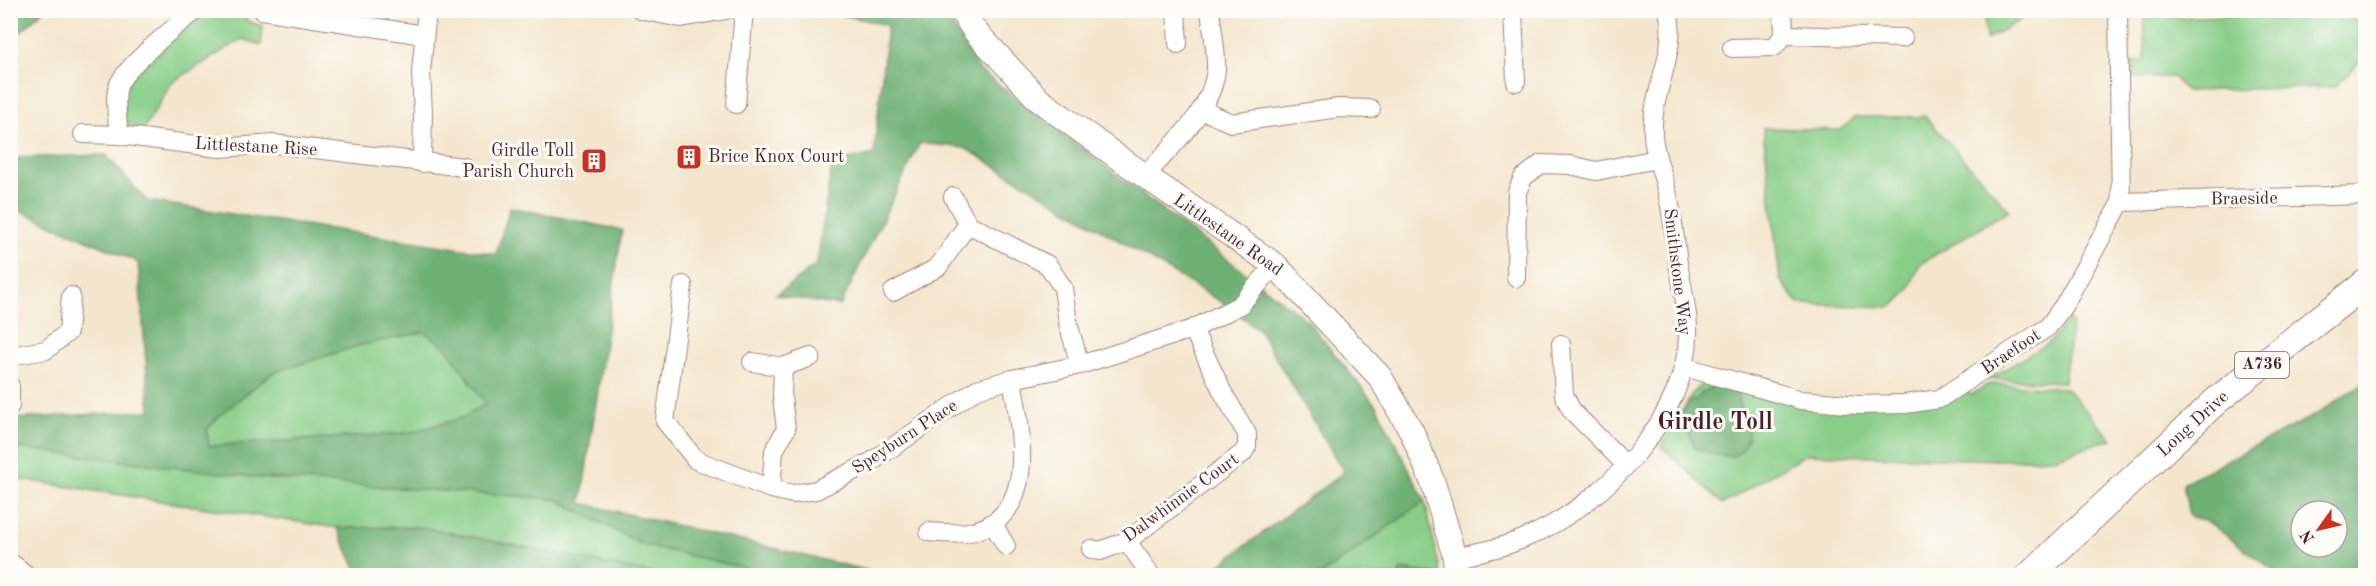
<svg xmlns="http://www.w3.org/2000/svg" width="2376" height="586" font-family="'Old Standard TT',serif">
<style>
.green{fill:#88ce88;stroke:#69765a;stroke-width:1.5}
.forest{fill:#6eb174;stroke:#5c6850;stroke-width:1.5;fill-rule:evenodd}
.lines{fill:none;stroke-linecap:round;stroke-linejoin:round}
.street-casing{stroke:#9f827c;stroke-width:20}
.secondary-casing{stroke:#9f827c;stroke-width:26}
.primary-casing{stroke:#9f827c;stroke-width:29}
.street{stroke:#fff;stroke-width:18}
.secondary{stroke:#fff;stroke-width:24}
.primary{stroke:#fff;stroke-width:27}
.labels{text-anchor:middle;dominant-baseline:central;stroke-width:6;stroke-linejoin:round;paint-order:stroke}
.shield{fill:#fdfcf7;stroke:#806168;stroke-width:1.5}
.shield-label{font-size:16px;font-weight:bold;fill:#4a1f2b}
.street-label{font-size:18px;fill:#4a1f2b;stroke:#fdfcf7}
.poi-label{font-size:18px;fill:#4a1f2b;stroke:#fdfcf7;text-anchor:end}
.district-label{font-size:24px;font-weight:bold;fill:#4a1f2b;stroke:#fdfcf7}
</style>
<rect width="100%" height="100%" fill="#fdfcf7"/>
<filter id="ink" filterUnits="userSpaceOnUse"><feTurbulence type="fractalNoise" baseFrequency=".0167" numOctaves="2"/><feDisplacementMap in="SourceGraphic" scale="12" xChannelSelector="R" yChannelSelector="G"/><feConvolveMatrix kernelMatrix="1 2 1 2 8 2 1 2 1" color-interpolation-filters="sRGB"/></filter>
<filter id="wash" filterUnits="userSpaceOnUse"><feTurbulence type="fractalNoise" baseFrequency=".008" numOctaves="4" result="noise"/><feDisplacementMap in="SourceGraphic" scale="24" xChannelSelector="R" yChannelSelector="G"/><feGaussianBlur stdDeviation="1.35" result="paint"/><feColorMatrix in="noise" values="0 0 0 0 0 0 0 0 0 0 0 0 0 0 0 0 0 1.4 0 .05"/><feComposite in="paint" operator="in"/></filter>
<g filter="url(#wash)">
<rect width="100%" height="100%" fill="#f4e6cd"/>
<g class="green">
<path d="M2031 10 2032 13 1986 40 1984 11Z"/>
<path d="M206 11H240L249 22 263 26 261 45 242 39 172 82 143 131C139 130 132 129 129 127 120 120 124 92 125 83Z"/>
<path d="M2347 11 2365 30V56L2335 87 2186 91 2173 77 2133 78 2132 62 2145 61 2144 18 2227 16 2232 12Z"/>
<path d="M1924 115 2009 210 1920 264 1908 291 1892 307 1799 304 1780 280 1763 128 1840 130 1856 117H1919Z"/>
<path d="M2069 319 2072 323 2064 382 1989 379 2051 341Z"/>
<path d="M424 332 446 347 487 403 462 418 408 433 209 446 206 430 221 414 272 373 361 345Z"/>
<path d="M1707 383 1725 384 1808 406 1967 391 1971 395 1989 384 2066 388 2112 440 2097 443 2055 458 1999 460 1806 454 1723 504 1661 446 1692 394 1698 387Z"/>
<path d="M10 447 261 478 556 499 643 545 776 575H662L422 527 337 528 11 478Z"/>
<path d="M1425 501 1441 575 1401 570 1399 575 1320 576Z"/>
</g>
<g class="forest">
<path d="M11 10H43V11L11 41Z"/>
<path d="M825 11H944L978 69 1308 321 1377 407 1425 501 1320 575H1206L1344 472 1259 330 1223 303 965 148 920 143 840 306 776 295 817 264 832 163 874 154 887 25Z"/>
<path d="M106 155 147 201 496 254 510 207 622 230 581 503 887 575H776L643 545 556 499 261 478 11 447V419L150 411 138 262 11 207V158ZM424 332 446 347 486 404 462 418 408 433 209 446 207 430 221 414 272 373 361 345Z"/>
<path d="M2365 382V575H2280L2208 522 2189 516 2183 483 2317 414ZM2301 511H2337V547H2301Z"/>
<path d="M1717 385 1729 387 1737 393 1743 420 1748 428V437L1741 452 1733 456 1716 455 1695 448 1689 433 1679 418 1692 400H1696L1702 392Z"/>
<path d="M422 527 662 575H359L337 528Z"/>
<path d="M1401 569 1441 575H1399Z"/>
</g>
</g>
<g filter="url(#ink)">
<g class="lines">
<g class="street-casing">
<g id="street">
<path d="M262 10 424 35"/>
<path d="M640 10 681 18 726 10"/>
<path d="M1176 10 1178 44"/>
<path d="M1513 10 1516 82"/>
<path d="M1784 35 1903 38"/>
<path d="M1732 48 1774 47 1784 35 1783 10"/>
<path d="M736 104 744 10"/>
<path d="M1202 110 1231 123 1339 108 1371 109"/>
<path d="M83 134 119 135 220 148 274 144 464 167"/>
<path d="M119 135C118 120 113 97 119 84 127 65 179 23 197 10"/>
<path d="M422 163 423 113 421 72 427 10"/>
<path d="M1145 176C1171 146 1212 111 1216 70 1217 51 1212 30 1210 10"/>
<path d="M953 197 968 224 1048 265 1063 288 1068 323 1080 365"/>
<path d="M2121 202 2366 195"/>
<path d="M1516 278 1517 192 1523 178 1541 164 1570 165 1596 171 1657 159"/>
<path d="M683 285 665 421 696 460 771 489 793 494 816 490 871 462 977 389 1012 379 1080 365 1193 329 1240 305 1275 265"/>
<path d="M893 292 938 267 968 224"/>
<path d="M1561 344 1564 395 1572 411 1626 465"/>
<path d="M10 356 46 350 68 332 71 296"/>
<path d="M752 362 783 367 811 357"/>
<path d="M1685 367 1801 400 1858 405 1905 404 1939 399 2048 327 2064 305 2121 202 2118 10"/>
<path d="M10 386V406"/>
<path d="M771 489 774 451 786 429 782 397 783 367"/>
<path d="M993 524 1006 546"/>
<path d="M929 532C944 533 960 535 974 531 1040 514 1020 427 1012 379"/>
<path d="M1127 541 1150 574"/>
<path d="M1091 549 1100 551 1127 541 1243 453 1247 446V434L1222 391 1193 329"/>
<path d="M1455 557C1479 552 1502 548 1525 538 1601 507 1692 415 1688 327 1687 306 1682 285 1678 264 1675 240 1673 216 1667 192 1663 173 1654 155 1653 135 1650 93 1679 52 1668 10"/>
<path d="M10 562 28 576"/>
</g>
</g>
<g class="secondary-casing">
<path id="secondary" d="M961 10 975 31 1039 100 1116 156 1275 265 1380 377 1412 432 1433 483 1455 557 1456 576"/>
</g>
<g class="primary-casing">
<path id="primary" d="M2029 576 2216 401 2366 283"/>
</g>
<use href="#street" class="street"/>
<use href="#secondary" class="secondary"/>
<use href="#primary" class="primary"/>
</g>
</g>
<defs>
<g id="building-square" transform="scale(1.35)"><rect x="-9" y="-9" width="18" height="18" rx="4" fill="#c8321e" stroke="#fdfcf7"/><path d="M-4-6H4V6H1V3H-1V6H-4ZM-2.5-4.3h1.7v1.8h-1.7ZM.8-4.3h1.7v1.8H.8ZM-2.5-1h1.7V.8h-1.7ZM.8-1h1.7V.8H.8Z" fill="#fff"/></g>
</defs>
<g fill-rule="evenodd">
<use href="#building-square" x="689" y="157"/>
<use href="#building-square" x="594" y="161"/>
</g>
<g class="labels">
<rect class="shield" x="2235" y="352" width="54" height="26" rx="4.5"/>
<g class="shield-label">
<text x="2262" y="365">A736</text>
</g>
<g class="street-label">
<text transform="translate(256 147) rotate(3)">Littlestane Rise</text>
<text transform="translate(2244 199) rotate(-1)">Braeside</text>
<text transform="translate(1228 235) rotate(35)">Littlestane Road</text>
<text transform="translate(1677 272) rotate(83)">Smithstone Way</text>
<text transform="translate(2011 352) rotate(-34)">Braefoot</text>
<text transform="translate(2193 424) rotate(-42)">Long Drive</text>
<text transform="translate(905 437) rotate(-33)">Speyburn Place</text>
<text transform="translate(1181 498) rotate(-36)">Dalwhinnie Court</text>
</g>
<g class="poi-label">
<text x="574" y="151">Girdle Toll<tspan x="574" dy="21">Parish Church</tspan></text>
<text x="708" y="157" text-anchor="start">Brice Knox Court</text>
</g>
<g class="district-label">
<text x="1715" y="423">Girdle Toll</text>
</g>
</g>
<rect width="2376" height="586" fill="none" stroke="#fdfcf7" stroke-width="36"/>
<g transform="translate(2319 529) rotate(236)"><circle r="28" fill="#fdfcf7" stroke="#b5a4a5" stroke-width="1.5"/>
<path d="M0-4.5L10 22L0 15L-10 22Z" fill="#c8321e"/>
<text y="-9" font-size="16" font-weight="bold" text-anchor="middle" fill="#4a1f2b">N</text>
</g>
</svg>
